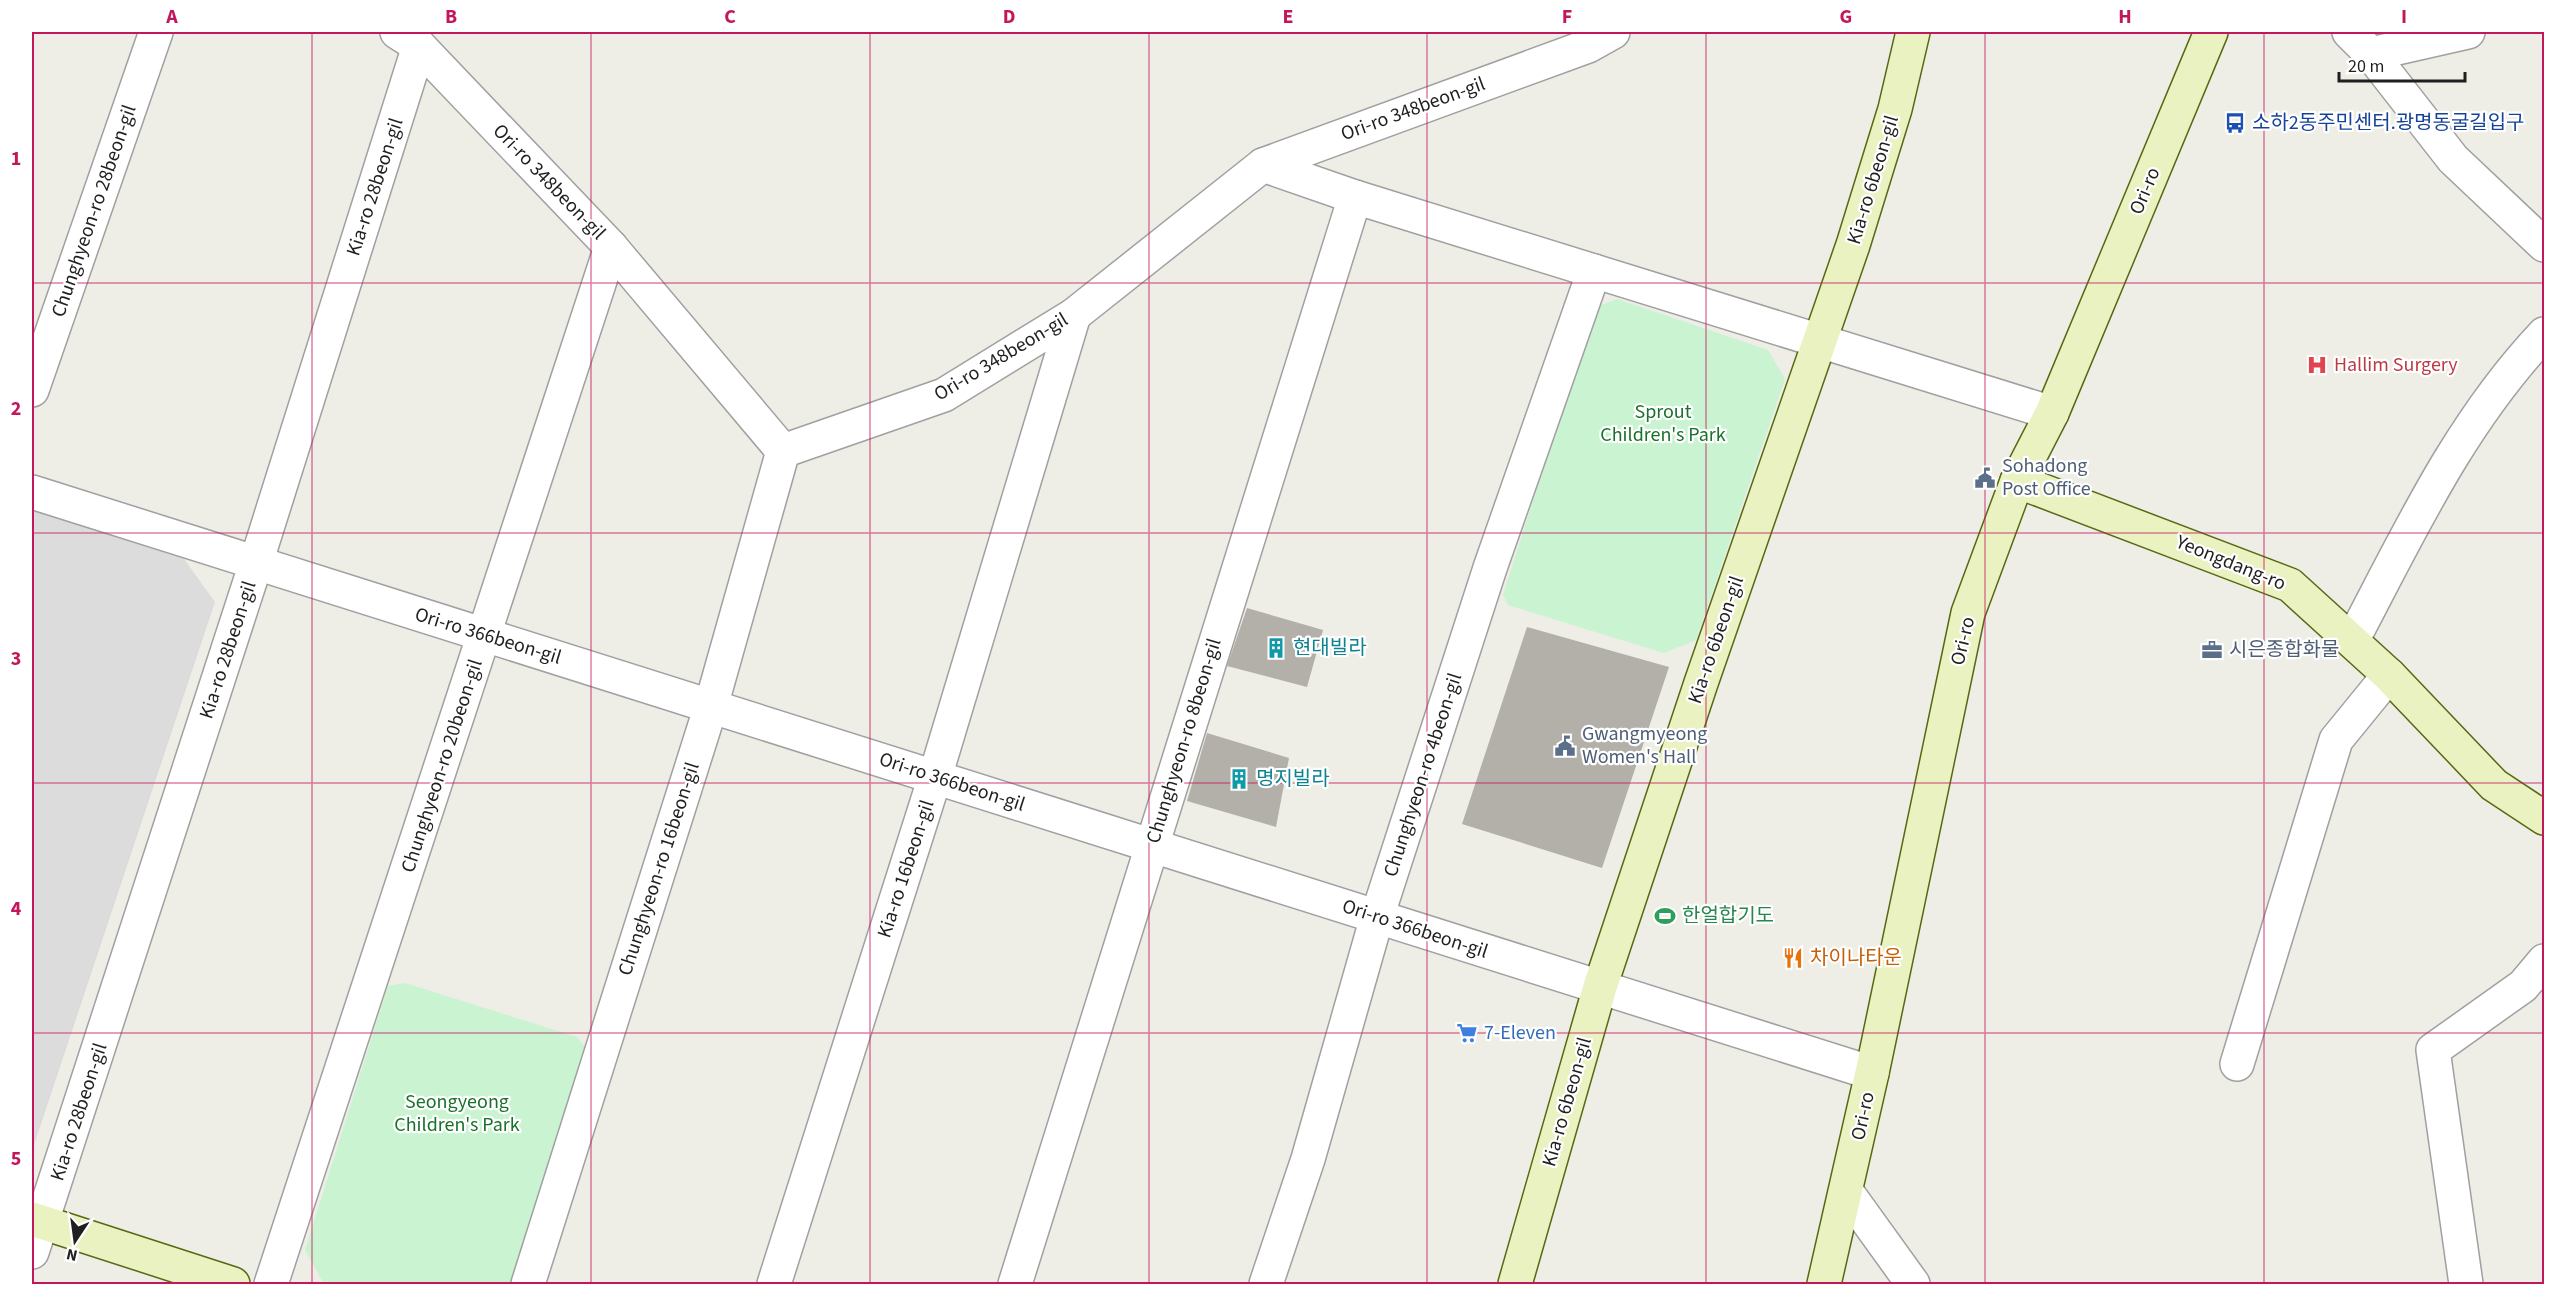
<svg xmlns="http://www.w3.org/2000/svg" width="2576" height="1316" font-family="'Source Sans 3','Noto Sans KR',sans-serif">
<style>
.residential{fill:#dddcdc}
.park{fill:#c9f3d1}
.building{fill:#b3afa9}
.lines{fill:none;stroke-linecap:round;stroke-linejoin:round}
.street-casing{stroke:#a0a0a0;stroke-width:36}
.secondary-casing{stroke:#566912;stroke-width:36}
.street{stroke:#fff;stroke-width:33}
.secondary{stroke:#eaf2c1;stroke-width:33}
.grid{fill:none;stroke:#c2185b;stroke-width:1.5;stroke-opacity:0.55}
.labels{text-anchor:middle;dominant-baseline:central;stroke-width:4.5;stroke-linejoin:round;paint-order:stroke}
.street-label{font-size:20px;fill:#1f1f1f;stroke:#fff}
.transit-label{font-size:20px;fill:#164399;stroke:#fff;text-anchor:start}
.health-label{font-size:20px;fill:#be3a42;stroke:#fff;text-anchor:start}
.park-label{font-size:20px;fill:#19712b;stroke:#fff}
.service-label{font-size:20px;fill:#4e5e75;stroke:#fff;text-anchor:start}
.culture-label{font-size:20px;fill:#0d838f;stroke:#fff;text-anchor:start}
.leisure-label{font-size:20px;fill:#27864d;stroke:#fff;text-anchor:start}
.food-label{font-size:20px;fill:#c56008;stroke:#fff;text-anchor:start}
.shop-label{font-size:20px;fill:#366cbe;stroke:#fff;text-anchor:start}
.neatline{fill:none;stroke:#c2185b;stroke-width:2}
.grid-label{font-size:20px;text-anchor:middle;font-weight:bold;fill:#c2185b}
</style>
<rect width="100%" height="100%" fill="#eeede6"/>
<path class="residential" d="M32 510 184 559 215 602 32 1151Z"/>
<g class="park">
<path d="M1617 299 1768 350 1785 379 1696 640 1664 653 1508 605 1503 595 1594 308Z"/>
<path d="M405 983 577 1037 588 1051 510 1284H324L305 1250 388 986Z"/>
</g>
<g class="building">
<path d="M1247 608 1323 630 1307 687 1227 666Z"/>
<path d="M1527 627 1669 667 1602 868 1462 824Z"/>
<path d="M1207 733 1289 758 1276 827 1187 801Z"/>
</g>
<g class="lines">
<g class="street-casing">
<g id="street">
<path d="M397 32 419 46 611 247 783 451 944 395 1074 315 1263 165 1588 46 1613 32"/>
<path d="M2349 32 2371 54 2453 159 2544 245"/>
<path d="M2371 54 2468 32"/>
<path d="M1263 165 1355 197 2052 413"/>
<path d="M32 390 156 32"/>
<path d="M32 492 1872 1073"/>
<path d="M2352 641C2409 533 2459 424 2544 334"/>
<path d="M2237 1064 2336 740 2389 675"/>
<path d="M1846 1191 1913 1284"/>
<path d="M32 1252 256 563 419 46"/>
<path d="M271 1284 611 247"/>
<path d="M528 1284 711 706 783 451"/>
<path d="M774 1284 935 777 1074 315"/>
<path d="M1015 1284 1355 197"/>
<path d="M1266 1284 1308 1159 1377 917 1490 568 1594 271"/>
<path d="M2466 1284 2433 1050 2523 986 2544 961"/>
</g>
</g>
<g class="secondary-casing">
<g id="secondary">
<path d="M2017 481 2290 585 2389 675 2494 785 2544 818"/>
<path d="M32 1219 233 1284"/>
<path d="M1515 1284 1600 987 1701 683 1853 245 1895 109 1913 32"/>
<path d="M1824 1284 1872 1073 1968 613 2017 481 2052 413 2211 32"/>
</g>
</g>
<use href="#street" class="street"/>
<use href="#secondary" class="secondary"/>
</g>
<path class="grid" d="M312 32V1284M591 32V1284M870 32V1284M1149 32V1284M1427 32V1284M1706 32V1284M1985 32V1284M2264 32V1284M32 283H2544M32 533H2544M32 783H2544M32 1033H2544"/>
<defs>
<g id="bus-bare" transform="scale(1.62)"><path d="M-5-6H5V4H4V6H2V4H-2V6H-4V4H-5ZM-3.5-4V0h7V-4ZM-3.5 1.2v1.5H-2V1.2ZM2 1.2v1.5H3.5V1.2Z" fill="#1a4fb4" stroke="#fff" stroke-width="2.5" paint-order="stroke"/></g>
<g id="hospital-bare" transform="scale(1.62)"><path d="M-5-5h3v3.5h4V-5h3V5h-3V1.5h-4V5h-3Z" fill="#e0444e" stroke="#fff" stroke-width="2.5" paint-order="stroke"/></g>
<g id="civic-bare" transform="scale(1.62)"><path d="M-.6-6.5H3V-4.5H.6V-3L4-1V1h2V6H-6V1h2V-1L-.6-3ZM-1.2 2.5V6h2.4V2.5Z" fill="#5c6f8a" stroke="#fff" stroke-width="2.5" paint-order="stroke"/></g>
<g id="building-bare" transform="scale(1.62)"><path d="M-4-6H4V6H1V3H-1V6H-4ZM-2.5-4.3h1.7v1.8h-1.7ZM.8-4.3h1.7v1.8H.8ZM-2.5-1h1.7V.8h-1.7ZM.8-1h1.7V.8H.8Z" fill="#0f9aa8" stroke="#fff" stroke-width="2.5" paint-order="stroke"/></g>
<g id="office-bare" transform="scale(1.62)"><path d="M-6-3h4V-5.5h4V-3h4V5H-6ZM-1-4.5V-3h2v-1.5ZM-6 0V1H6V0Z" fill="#5c6f8a" stroke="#fff" stroke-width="2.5" paint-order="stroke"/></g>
<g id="stadium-bare" transform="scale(1.62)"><path d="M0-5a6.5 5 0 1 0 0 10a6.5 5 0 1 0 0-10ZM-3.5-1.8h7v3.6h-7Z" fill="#2e9e5b" stroke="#fff" stroke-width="2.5" paint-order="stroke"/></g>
<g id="restaurant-bare" transform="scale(1.62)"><path d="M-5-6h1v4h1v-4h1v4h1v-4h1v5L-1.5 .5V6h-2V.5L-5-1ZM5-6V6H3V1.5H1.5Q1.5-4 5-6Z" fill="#e8710a" stroke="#fff" stroke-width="2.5" paint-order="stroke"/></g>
<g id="supermarket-bare" transform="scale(1.62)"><path d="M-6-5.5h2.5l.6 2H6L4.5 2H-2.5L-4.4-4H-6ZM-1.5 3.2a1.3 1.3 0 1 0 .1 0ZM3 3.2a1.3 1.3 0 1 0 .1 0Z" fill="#3f7fe0" stroke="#fff" stroke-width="2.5" paint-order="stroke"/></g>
</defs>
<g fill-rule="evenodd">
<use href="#bus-bare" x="2235" y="123"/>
<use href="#hospital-bare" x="2317" y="365"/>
<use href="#civic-bare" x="1985" y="478"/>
<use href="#building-bare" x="1276" y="648"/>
<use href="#office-bare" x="2212" y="650"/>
<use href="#civic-bare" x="1565" y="746"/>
<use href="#building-bare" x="1239" y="779"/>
<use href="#stadium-bare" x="1665" y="916"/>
<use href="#restaurant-bare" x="1793" y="958"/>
<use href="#supermarket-bare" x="1467" y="1033"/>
</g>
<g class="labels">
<g class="street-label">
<text transform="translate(1413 109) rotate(-20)">Ori-ro 348beon-gil</text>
<text transform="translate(1873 180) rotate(-73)">Kia-ro 6beon-gil</text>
<text transform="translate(549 182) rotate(46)">Ori-ro 348beon-gil</text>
<text transform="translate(375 187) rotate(-72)">Kia-ro 28beon-gil</text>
<text transform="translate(2145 191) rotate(-67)">Ori-ro</text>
<text transform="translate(94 211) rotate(-71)">Chunghyeon-ro 28beon-gil</text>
<text transform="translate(1001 357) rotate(-31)">Ori-ro 348beon-gil</text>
<text transform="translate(2231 563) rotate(22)">Yeongdang-ro</text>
<text transform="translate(488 636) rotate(17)">Ori-ro 366beon-gil</text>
<text transform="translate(1716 640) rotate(-71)">Kia-ro 6beon-gil</text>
<text transform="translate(1963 641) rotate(-77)">Ori-ro</text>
<text transform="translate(228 650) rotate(-72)">Kia-ro 28beon-gil</text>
<text transform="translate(1184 741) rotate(-73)">Chunghyeon-ro 8beon-gil</text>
<text transform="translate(442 766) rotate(-72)">Chunghyeon-ro 20beon-gil</text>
<text transform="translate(1423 775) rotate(-72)">Chunghyeon-ro 4beon-gil</text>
<text transform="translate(952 782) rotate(18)">Ori-ro 366beon-gil</text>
<text transform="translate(659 869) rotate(-72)">Chunghyeon-ro 16beon-gil</text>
<text transform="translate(906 869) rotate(-72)">Kia-ro 16beon-gil</text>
<text transform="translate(1415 929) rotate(18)">Ori-ro 366beon-gil</text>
<text transform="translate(1567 1102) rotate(-74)">Kia-ro 6beon-gil</text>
<text transform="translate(79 1112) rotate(-72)">Kia-ro 28beon-gil</text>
<text transform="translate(1863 1116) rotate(-78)">Ori-ro</text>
</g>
<g class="transit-label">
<text x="2252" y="123">소하2동주민센터.광명동굴길입구</text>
</g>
<g class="health-label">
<text x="2334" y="365">Hallim Surgery</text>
</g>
<g class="park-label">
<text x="1663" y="412">Sprout<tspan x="1663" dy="23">Children's Park</tspan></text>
<text x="457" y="1102">Seongyeong<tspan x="457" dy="23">Children's Park</tspan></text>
</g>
<g class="service-label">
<text x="2002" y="466">Sohadong<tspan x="2002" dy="23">Post Office</tspan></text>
<text x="2229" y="650">시은종합화물</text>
<text x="1582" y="734">Gwangmyeong<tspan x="1582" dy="23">Women's Hall</tspan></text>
</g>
<g class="culture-label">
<text x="1293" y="648">현대빌라</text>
<text x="1256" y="779">명지빌라</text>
</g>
<g class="leisure-label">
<text x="1682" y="916">한얼합기도</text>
</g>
<g class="food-label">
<text x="1810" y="958">차이나타운</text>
</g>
<g class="shop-label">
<text x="1484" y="1033">7-Eleven</text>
</g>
</g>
<rect width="2576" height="1316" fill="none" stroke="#ffffff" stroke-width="66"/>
<g transform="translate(75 1241) rotate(193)" stroke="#ffffff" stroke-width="4.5" paint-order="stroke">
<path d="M0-4.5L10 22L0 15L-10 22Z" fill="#1f1f1f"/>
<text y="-9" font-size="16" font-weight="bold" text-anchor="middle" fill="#1f1f1f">N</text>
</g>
<path d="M2339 72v9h126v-9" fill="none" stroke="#1f1f1f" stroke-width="3"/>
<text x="2348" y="72" font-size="18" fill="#1f1f1f" stroke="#ffffff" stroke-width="4.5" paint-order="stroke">20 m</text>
<rect x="33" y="33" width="2510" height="1250" class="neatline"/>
<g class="grid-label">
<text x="172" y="23">A</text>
<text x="451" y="23">B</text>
<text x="730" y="23">C</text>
<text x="1009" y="23">D</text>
<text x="1288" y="23">E</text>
<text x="1567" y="23">F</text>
<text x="1846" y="23">G</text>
<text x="2125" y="23">H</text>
<text x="2404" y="23">I</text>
<text x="16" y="165">1</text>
<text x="16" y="415">2</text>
<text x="16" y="665">3</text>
<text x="16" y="915">4</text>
<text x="16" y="1165">5</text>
</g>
</svg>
